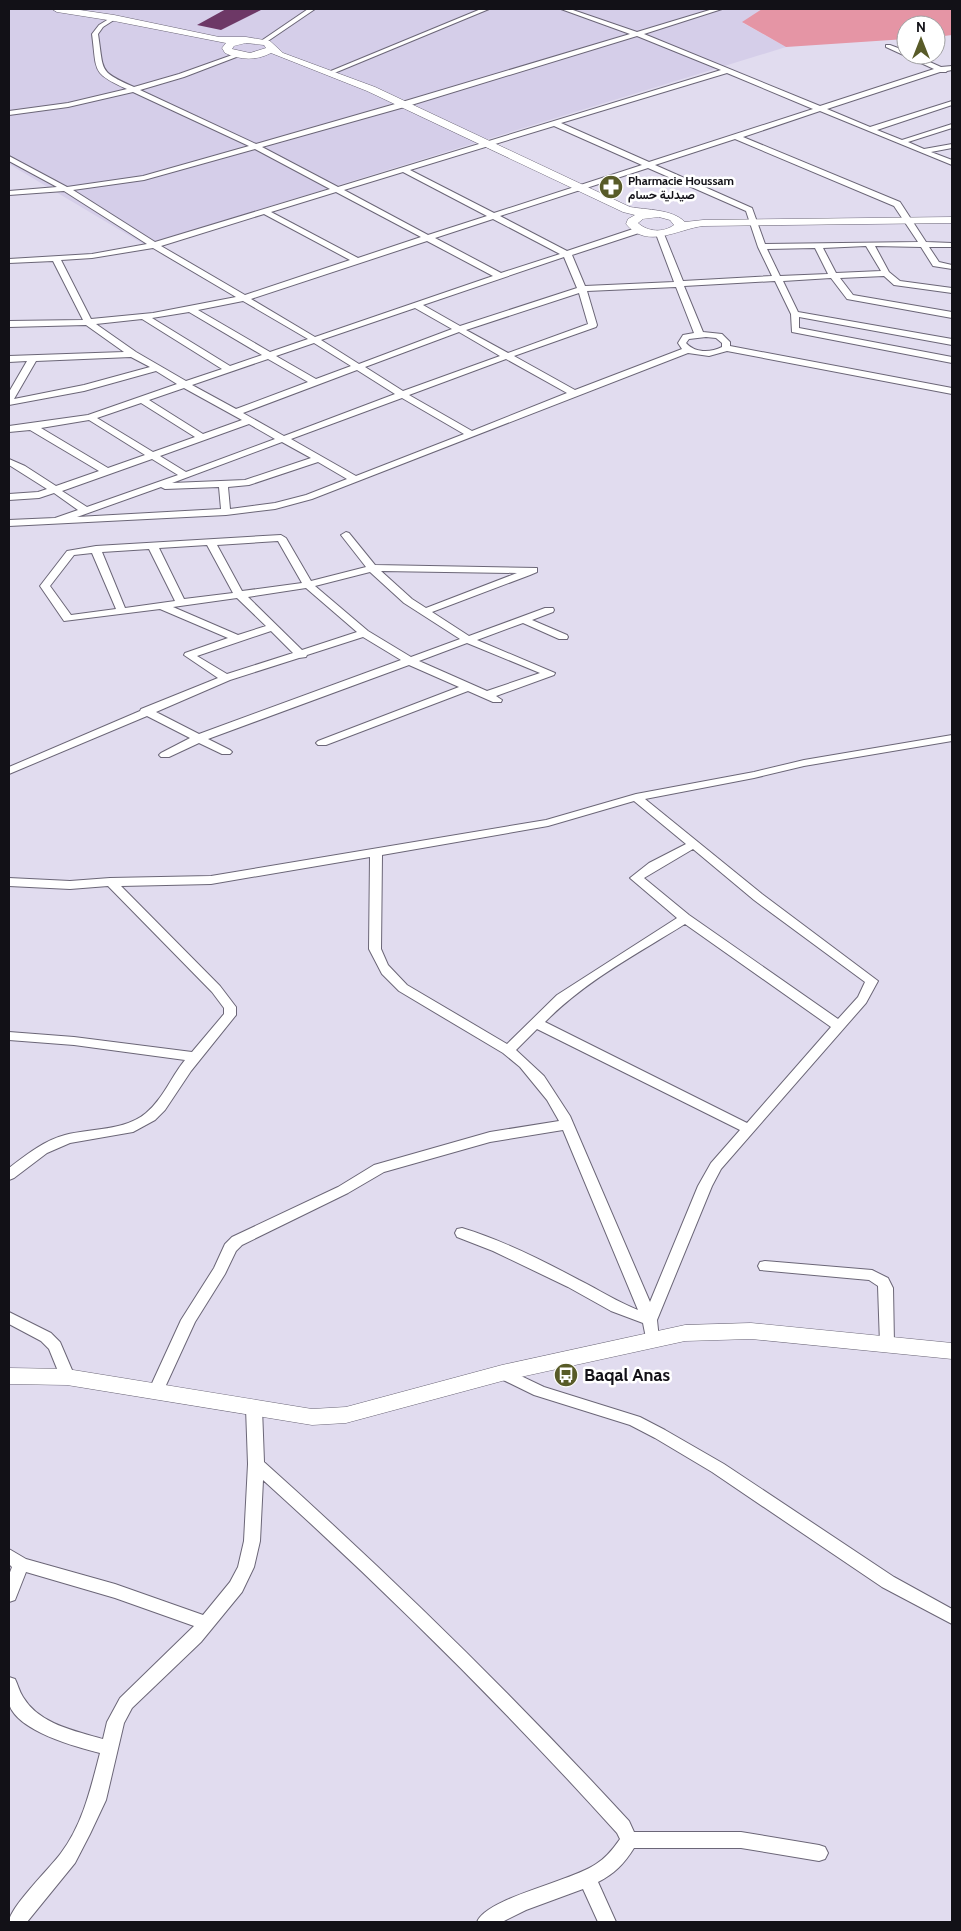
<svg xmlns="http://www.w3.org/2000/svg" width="961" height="1931" font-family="Cabin,Vazirmatn,sans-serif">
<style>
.built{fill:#d5cee9}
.green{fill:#e595a5}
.building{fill:#6d3866}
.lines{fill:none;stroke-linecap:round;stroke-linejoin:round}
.street-casing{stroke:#6b6677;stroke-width:2}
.secondary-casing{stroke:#6b6677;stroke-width:1}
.street{fill:#fff;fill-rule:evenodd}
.secondary{fill:#fff;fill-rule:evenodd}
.labels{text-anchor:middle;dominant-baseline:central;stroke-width:5;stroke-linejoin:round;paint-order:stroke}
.far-poi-label{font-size:12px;font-weight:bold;fill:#121117;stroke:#fff;text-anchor:start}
.near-poi-label{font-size:18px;font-weight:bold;fill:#121117;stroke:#fff;text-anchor:start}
</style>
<rect width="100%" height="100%" fill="#e1dcef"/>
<path class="built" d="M9 9H762L743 23 786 47 145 245 9 164Z"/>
<path class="green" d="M762 9H952V35L936 37V25H906V39L786 47 742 22Z"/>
<path class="building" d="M226 9H263L221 30 197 25Z"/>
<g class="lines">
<g class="street-casing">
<g id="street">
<path d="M308 9H315L265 43H261V41Z"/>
<path d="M481 9H489L332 74 326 73Z"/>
<path d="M561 9H570L637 32 713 9H722L644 34 820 106 934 69 886 47V45H890L906 51V55H914L941 67 952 66V70L947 71 946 72H940L827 109 870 127 952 101V105L877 130 902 140 952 124V128L908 142 924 149 952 144V148L931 152 952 160V165L820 111 743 137 900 202 926 242 952 243V247H929L939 262 952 265V269L933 266 921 247 875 246 889 272 900 281 952 288V293L894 285 884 276 840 278 853 295 952 312V318L847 299 831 278 783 281 798 312 952 339V345L799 317V328L952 357V363L792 332 791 314 775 281 684 286 703 332 722 334 730 342V346L952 388V394L727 351 709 356 688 353 312 499 275 509 226 515 9 526V520L55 518 78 510 54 493 39 498 9 500V494L38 492 47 489 9 465V459L25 466 56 486 99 471 30 430 9 432V426L88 415 177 384 156 371 84 391 9 405V392L27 361 9 362V356L124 352 86 325 9 327V321L83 320 53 261 9 263V259L92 254 147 244 64 191 9 195V191L57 187 9 161V156L67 187 143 176 249 146 133 92 68 107 9 115V111L68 103 127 89C91 73 97 71 92 34L99 25 112 17 117 18 103 27 98 34C104 72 98 71 134 87L179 74 235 54H239V56L184 77 140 90 256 144 402 102 630 34ZM637 36 721 70 338 187 262 147 408 106ZM727 73 813 109 649 162 561 123ZM554 126 642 165 494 213 410 170ZM735 139 894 206 918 242 765 244 752 208 655 165ZM255 149 330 189 155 242 73 190 144 180ZM648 168 746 211 758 247 772 276 683 281 664 234 660 232 656 234 674 282 585 286 572 255 642 232V228H636L567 251 500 216ZM403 172 487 216 428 235 344 190ZM336 192 421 237 358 258 271 212ZM264 214 350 260 245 295 161 246ZM493 219 560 254 501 273 435 238ZM427 241 493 276 315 337 251 299ZM866 246 881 271 836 273 823 248ZM153 248 236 297 153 313 91 319 61 260 92 258ZM815 248 828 274 780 276 767 249ZM564 257 577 288 460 326 423 305ZM676 287 694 333 683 335 678 343 682 349 575 390 514 356 596 327 597 325 587 291ZM579 293 588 324 508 353 466 330ZM243 301 308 339 270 352 198 310ZM415 308 452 329 359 364 321 340ZM189 312 262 355 230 366 152 318ZM142 319 222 369 186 381 136 352 96 324ZM459 332 500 356 403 391 365 367ZM706 337 716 338 722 343V347C710 353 695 353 686 343L689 339ZM314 343 351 366 316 379 276 356ZM131 357 150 367 84 385 14 399 36 361ZM268 359 308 382 236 409 192 385ZM506 359 567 393 472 431 409 395ZM357 370 395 394 284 436 243 413ZM184 388 242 420 203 434 149 400ZM402 398 464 434 356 476 291 439ZM141 403 195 437 153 452 97 418ZM89 420 145 455 108 468 41 428ZM249 424 275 439 186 472 160 456ZM282 442 311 458 245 480 172 483ZM152 459 178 475 87 507 62 491ZM318 462 347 479 306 495 275 503 230 509 228 487 249 485ZM161 487 165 489 219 487 221 509 77 517Z"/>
<path d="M346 532 349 533 375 565 537 568V572L530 575 432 612 469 636 545 608H553L554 610 553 612 532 620 567 635 568 637 567 639H559L523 623 477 640 555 673 554 675 496 696 502 700 501 702H493L468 691 326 745H318L316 743 318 741 459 687 409 665 208 739 230 750 232 752 230 754H222L199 743 169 757H161L159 755 161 753 190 738 147 716 9 774V767L140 711 141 709 218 678 184 655 185 653 228 638 160 609 64 621 40 586 67 551 96 546 281 535 286 538 311 581 366 567 341 535ZM278 541 302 583 242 591 217 545ZM207 545 233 593 184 599 159 548ZM149 549 175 601 125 608 102 552ZM92 553 116 609 71 615 50 586 74 555ZM381 571 517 573 426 608 412 599ZM370 572 404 603 460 639 411 657 368 631 315 586ZM306 588 357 632 302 650 248 597ZM237 598 266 626 238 635 173 607ZM271 631 293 653 227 674 197 656ZM363 637 401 660 199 734 156 712 230 680 299 658 306 657 307 655ZM467 643 540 673 487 691 419 661Z"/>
<path d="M952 735V741L804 766 754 778 645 799 762 894 878 981 866 1003 721 1169 712 1186 657 1320 659 1339 657 1343 652 1345 647 1343 643 1323 611 1311 568 1287 493 1251 457 1237 455 1233 457 1229 462 1228C502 1240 542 1260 579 1280 599 1290 618 1302 638 1310L563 1130 490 1142 384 1172 348 1193 242 1245 236 1251 225 1274 195 1322 161 1396 156 1398 151 1396 148 1392 181 1320 214 1268 225 1244 232 1237 338 1187 374 1165 490 1132 559 1121 547 1100 520 1067 503 1053 399 991 382 974 369 949 370 857 211 884 121 886 220 986 236 1007V1015L191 1071 165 1110 155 1120 133 1132 70 1143 47 1153 14 1178 9 1180V1168C26 1155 43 1141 65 1135 91 1128 125 1131 146 1113 163 1099 171 1077 185 1060L74 1045 9 1040V1032L74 1037 192 1052 224 1014V1008L212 992 108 886 70 889 9 886V878L70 881 110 878 211 876 546 820 636 794 754 772 804 760ZM634 801 686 844 649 863 630 878 677 918 557 995 507 1044 407 985 388 965 381 949 382 855 548 826ZM693 849 754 900 865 982 858 997 838 1019 689 915 644 878ZM685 924 831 1027 747 1123 545 1022C585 981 637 954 685 924ZM537 1029 740 1130 711 1163 698 1186 650 1302 570 1116 544 1076 516 1050Z"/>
<path d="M765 1261 872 1270 888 1278 893 1288 894 1344 892 1348 887 1350 882 1348 880 1344 878 1286 869 1280 760 1270 758 1266 760 1262Z"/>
<path d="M9 1312 51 1333 60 1342 75 1377 72 1381 67 1383 62 1381 49 1349 41 1341 9 1324Z"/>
<path d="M502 1367 544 1387 640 1417 665 1430 724 1464 894 1577 952 1609V1624L882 1587 712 1472 655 1438 630 1425 534 1395 497 1377 495 1373 497 1369Z"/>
<path d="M254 1402 259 1404 262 1408 264 1462C391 1576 513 1695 629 1821L634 1832H741L819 1845 825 1847 828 1853 825 1859 819 1861 741 1848H634C624 1864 614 1874 598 1882L616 1922H598L583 1889 526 1910 502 1922H477C486 1898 572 1881 596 1864 606 1858 613 1849 620 1839L617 1833C505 1709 387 1592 263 1480L260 1541 254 1567 242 1592 201 1642 132 1708 124 1723 106 1800 90 1834 75 1863 27 1922H9C9 1908 51 1867 61 1853 83 1824 91 1787 100 1753 76 1747 17 1731 9 1704 7 1697 9 1685 9 1677L15 1679C18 1685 19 1691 23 1697 39 1724 75 1731 103 1739L107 1722 120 1698 194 1626 115 1598 26 1572 15 1600 9 1602V1575L12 1567 9 1564V1549L26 1559 115 1584 203 1615 230 1582 238 1567 244 1541 248 1464 246 1408 249 1404Z"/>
</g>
</g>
<g class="secondary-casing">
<g id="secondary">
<path d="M52 9H73L114 15 219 37H246L270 41 283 53 375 87 630 207C647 210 672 209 685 222L703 220 952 217V223L703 226C678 229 647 250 626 224L628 219 635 215 623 212 367 91 271 53C256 61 240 60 225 53L222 48 226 43 114 21 57 12ZM246 43 264 45 266 48 250 53 232 49 234 46ZM659 217 670 220 674 225C663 233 648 232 638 223L643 219Z"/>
<path d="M751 1323 952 1343V1359L751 1339 685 1341 502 1381 346 1423 312 1425 67 1385 9 1384V1368L67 1369 312 1409 346 1407 502 1365 685 1325Z"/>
</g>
</g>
<use href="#street" class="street"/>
<use href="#secondary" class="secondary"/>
</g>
<defs>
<g id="pharmacy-disc" transform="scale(1.25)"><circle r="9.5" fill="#585b28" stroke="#fff"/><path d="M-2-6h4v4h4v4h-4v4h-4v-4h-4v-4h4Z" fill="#fff"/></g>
<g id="bus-disc" transform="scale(1.25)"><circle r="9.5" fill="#585b28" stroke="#fff"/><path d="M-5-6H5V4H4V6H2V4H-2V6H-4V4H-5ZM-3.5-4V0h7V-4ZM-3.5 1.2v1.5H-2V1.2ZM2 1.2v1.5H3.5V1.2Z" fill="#fff"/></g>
</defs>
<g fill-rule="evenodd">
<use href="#pharmacy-disc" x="611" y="187"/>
<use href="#bus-disc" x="566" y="1375"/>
</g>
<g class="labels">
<g class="far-poi-label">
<text x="628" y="180">Pharmacie Houssam<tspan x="628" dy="14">صيدلية حسام</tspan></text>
</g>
<g class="near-poi-label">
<text x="584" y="1375">Baqal Anas</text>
</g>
</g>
<rect width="961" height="1931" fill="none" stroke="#121117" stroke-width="20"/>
<g transform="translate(921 40)"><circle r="24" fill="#ffffff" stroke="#a0a0a2"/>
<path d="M0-4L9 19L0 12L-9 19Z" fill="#585b28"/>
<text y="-8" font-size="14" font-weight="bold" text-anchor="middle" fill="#121117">N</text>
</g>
</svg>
